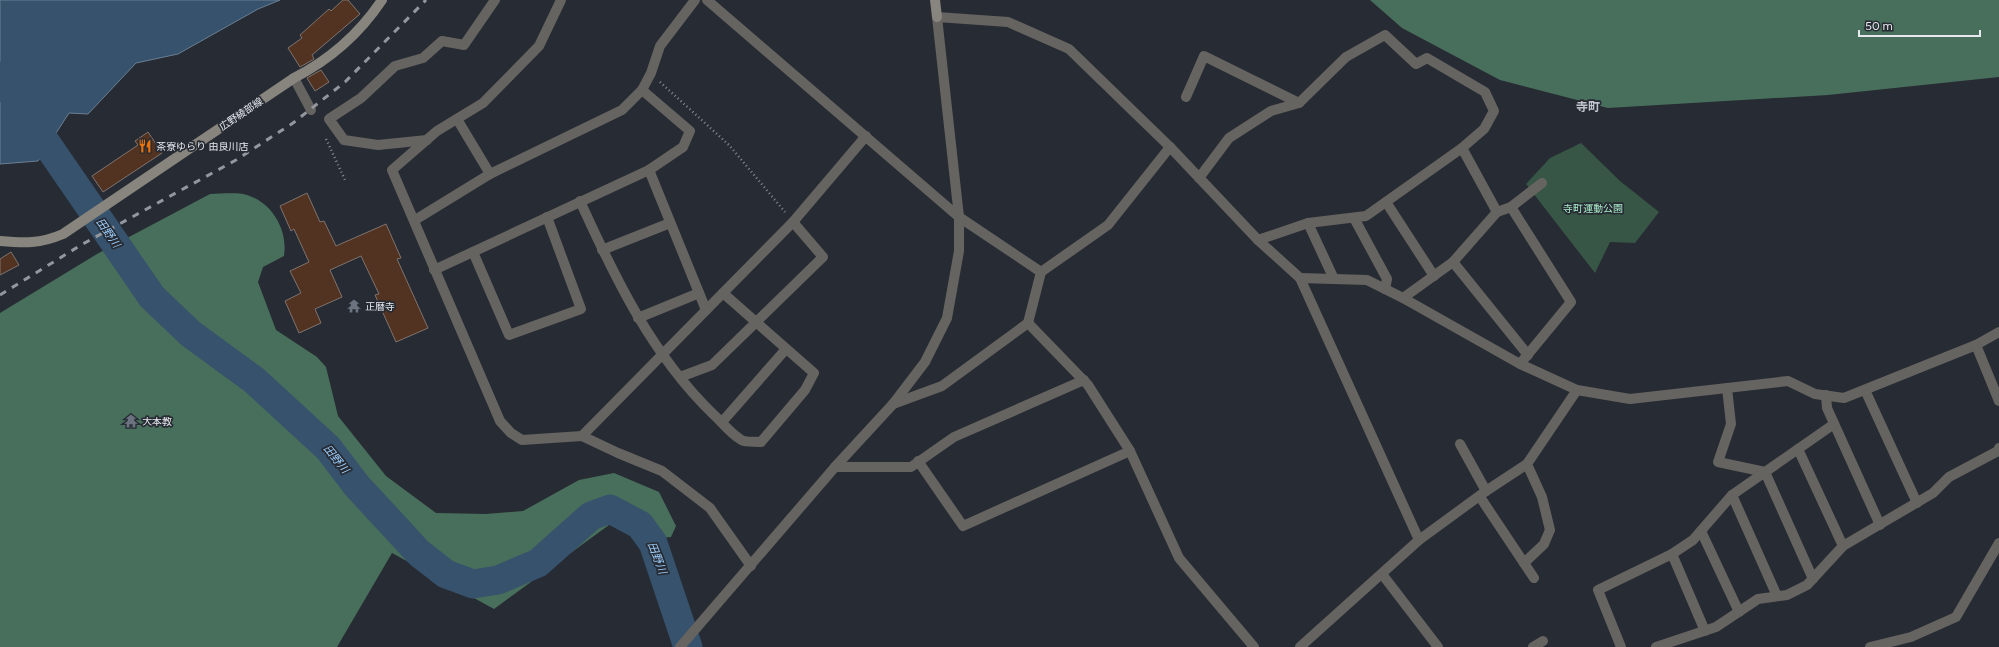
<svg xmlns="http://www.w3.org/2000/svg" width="1999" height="647" font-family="Figtree,'Noto Sans JP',sans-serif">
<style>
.green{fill:#375646}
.forest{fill:#486f5b}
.water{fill:#36526c;stroke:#6b7f93}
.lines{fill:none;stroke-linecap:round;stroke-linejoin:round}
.river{stroke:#36526c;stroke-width:29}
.building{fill:#523220;stroke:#7f746f}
.path{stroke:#888b92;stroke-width:2.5;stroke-dasharray:1 3;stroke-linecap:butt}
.street{stroke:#666460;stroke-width:10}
.secondary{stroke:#87857d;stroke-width:10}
.rail{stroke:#94979d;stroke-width:3;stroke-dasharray:7 7;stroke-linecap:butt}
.labels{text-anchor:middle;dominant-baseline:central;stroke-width:3.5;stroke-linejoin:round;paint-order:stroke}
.street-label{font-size:10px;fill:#e7e9ef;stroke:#272b33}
.poi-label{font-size:10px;fill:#e7e9ef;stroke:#272b33;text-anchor:start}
.park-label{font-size:10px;fill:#a9edc9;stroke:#272b33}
.water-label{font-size:11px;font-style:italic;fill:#9ccefd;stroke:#272b33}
.quarter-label{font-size:12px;font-weight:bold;fill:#bec3cd;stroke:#272b33}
</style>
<rect width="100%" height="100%" fill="#272b33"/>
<path class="green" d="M1581 143 1620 181 1659 212 1635 243 1610 242 1595 273 1526 184 1550 158Z"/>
<g class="forest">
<path d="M1370 0H1999V77L1828 95 1608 108 1500 80 1402 28Z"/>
<path d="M210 194C221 194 236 192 247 195 273 203 288 231 284 256L263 267 258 282 276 330 317 357 326 367 338 416 386 476 436 513 486 514 523 511 579 480 614 473 659 492 676 526 671 537 659 538 635 511 609 525 494 609 392 553 337 647H0V313L97 254Z"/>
</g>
<path class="water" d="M0 0H280L258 9 178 54 136 63 88 114 69 113 38 161 0 164Z"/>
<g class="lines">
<path class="river" d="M0 76 152 297 191 334 254 380 328 448 357 486 419 553 446 574 473 584 498 580 538 563 591 516 610 509 640 525 653 543 688 647"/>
</g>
<g class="building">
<path d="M343 0H348L360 14 312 55 314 59 300 67 288 48 302 38 300 35 329 9 331 11Z"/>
<path d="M321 70 329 82 315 91 307 78Z"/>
<path d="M148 132 162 153 103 192 92 176 138 145 135 141Z"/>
<path d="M307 193 320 222 324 221 336 246 386 224 401 258 397 259 428 328 396 342 375 295 379 294 361 256 330 270 342 297 315 309 321 323 299 333 285 301 301 293 290 271 309 262 294 229 291 231 280 206Z"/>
<path d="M11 252 19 265 0 275V259Z"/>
</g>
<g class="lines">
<g class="path">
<path d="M660 82 729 145 785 212"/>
<path d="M326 139 345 180"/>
</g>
<g class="street">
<path d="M561 0 539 46 483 103 437 131 392 170 500 421 511 433 522 440 582 436 618 453 662 471 710 508 751 566"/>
<path d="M707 0 959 217 1041 272"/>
<path d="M294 78 311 110"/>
<path d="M1186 97 1204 56 1299 103 1271 111 1229 138 1199 178"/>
<path d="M1299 103 1346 57 1385 35 1416 64 1427 58 1485 92 1494 111 1484 129 1462 148"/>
<path d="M457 119 490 174"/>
<path d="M427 140 378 145 344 140 329 119 361 98 395 66 423 58 442 41 464 45 495 0"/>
<path d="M649 170 706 310"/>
<path d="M580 201C615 278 652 355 713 414 722 422 730 433 740 439 744 443 755 441 761 442L805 390 814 373 723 293"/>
<path d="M1386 202 1434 276"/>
<path d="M1511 207 1542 183"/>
<path d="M1354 218 1387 279 1385 289"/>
<path d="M415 220 490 174 622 110 642 90 651 73 660 46 695 0"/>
<path d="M1308 223 1334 279"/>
<path d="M1258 240 1308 223 1366 216 1462 148 1497 212"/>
<path d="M602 250 670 223"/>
<path d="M473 252 509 335 581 309 547 217"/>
<path d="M1453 262 1497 212 1511 207 1571 302 1520 364"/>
<path d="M434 270 649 170 683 147 690 131 642 90"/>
<path d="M1300 278 1367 280 1403 298 1520 364 1577 390 1630 399 1788 381 1815 394 1844 398 1976 345 1999 332"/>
<path d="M1403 298 1453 262 1528 355"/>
<path d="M638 318 699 293"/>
<path d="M1028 323 1088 385 1130 451 1179 558 1254 647"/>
<path d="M1976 345 1999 401"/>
<path d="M680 377 712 365 823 257 793 222"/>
<path d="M1727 388 1731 424 1718 462 1765 472 1813 579"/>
<path d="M1865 390 1917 503"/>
<path d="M1826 395 1827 408 1880 525"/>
<path d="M893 404 942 386 1028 323 1041 272 1108 225 1170 147"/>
<path d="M722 422 786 349"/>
<path d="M582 436 793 222 866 136"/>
<path d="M1460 444 1486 491"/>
<path d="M1798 449 1843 546"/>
<path d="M918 461 963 526 1130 451"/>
<path d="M835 467H911L954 437 1084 380"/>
<path d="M1732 495 1777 596"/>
<path d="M1480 497 1534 578"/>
<path d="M1701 531 1739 612"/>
<path d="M1672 554 1705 631"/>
<path d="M1524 563 1544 544 1550 530 1542 497 1527 464"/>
<path d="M1382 574 1438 647"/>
<path d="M680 647 835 467 893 404 925 362 947 318 959 251V217L937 17 1008 22 1069 49 1170 147 1258 240 1300 278 1419 540"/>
<path d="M1300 647 1419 540 1486 491 1527 464 1577 390"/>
<path d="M1533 647 1543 641"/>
<path d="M1621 647 1598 590 1672 554 1693 540 1732 495 1834 424"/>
<path d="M1656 647 1716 627 1758 599 1787 595 1807 585 1843 546 1933 493 1949 477 1998 451 1999 448"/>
<path d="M1870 647 1911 637 1956 617 1999 543"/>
</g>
<g class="secondary">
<path d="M935 0 937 17"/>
<path d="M0 241C24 243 40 244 63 234L294 78C329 60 360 33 382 0"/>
</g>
<path class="rail" d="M0 295 81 245 236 160 293 123 345 82 426 0"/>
</g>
<defs>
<g id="restaurant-bare" transform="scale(1.08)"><path d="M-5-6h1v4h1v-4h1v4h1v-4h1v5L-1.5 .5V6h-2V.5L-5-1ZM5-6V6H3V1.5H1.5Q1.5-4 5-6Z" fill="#e8710a" stroke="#272b33" stroke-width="2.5" paint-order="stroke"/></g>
<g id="temple-bare" transform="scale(1.08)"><path d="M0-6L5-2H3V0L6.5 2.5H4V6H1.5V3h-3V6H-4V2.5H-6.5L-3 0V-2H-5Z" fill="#6b7280" stroke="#272b33" stroke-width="2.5" paint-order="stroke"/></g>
</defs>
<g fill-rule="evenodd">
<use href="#restaurant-bare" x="145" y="146"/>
<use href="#temple-bare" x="354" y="306"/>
<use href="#temple-bare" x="131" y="421"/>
</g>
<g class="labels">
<g class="street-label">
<text transform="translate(241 114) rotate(-34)">広野綾部線</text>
</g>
<g class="poi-label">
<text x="156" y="146">茶寮ゆらり 由良川店</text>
<text x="365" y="306">正暦寺</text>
<text x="142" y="421">大本教</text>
</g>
<g class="park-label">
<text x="1593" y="208">寺町運動公園</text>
</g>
<g class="water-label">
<text transform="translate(108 233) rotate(55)">田野川</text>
<text transform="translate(336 459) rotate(51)">田野川</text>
<text transform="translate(657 558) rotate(69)">田野川</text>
</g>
<g class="quarter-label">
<text x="1588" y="107">寺町</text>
</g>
</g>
<path d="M1859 30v6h121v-6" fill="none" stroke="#e7e9ef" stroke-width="2"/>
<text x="1865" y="30" font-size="12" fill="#e7e9ef" stroke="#272b33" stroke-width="3" paint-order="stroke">50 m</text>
</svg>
